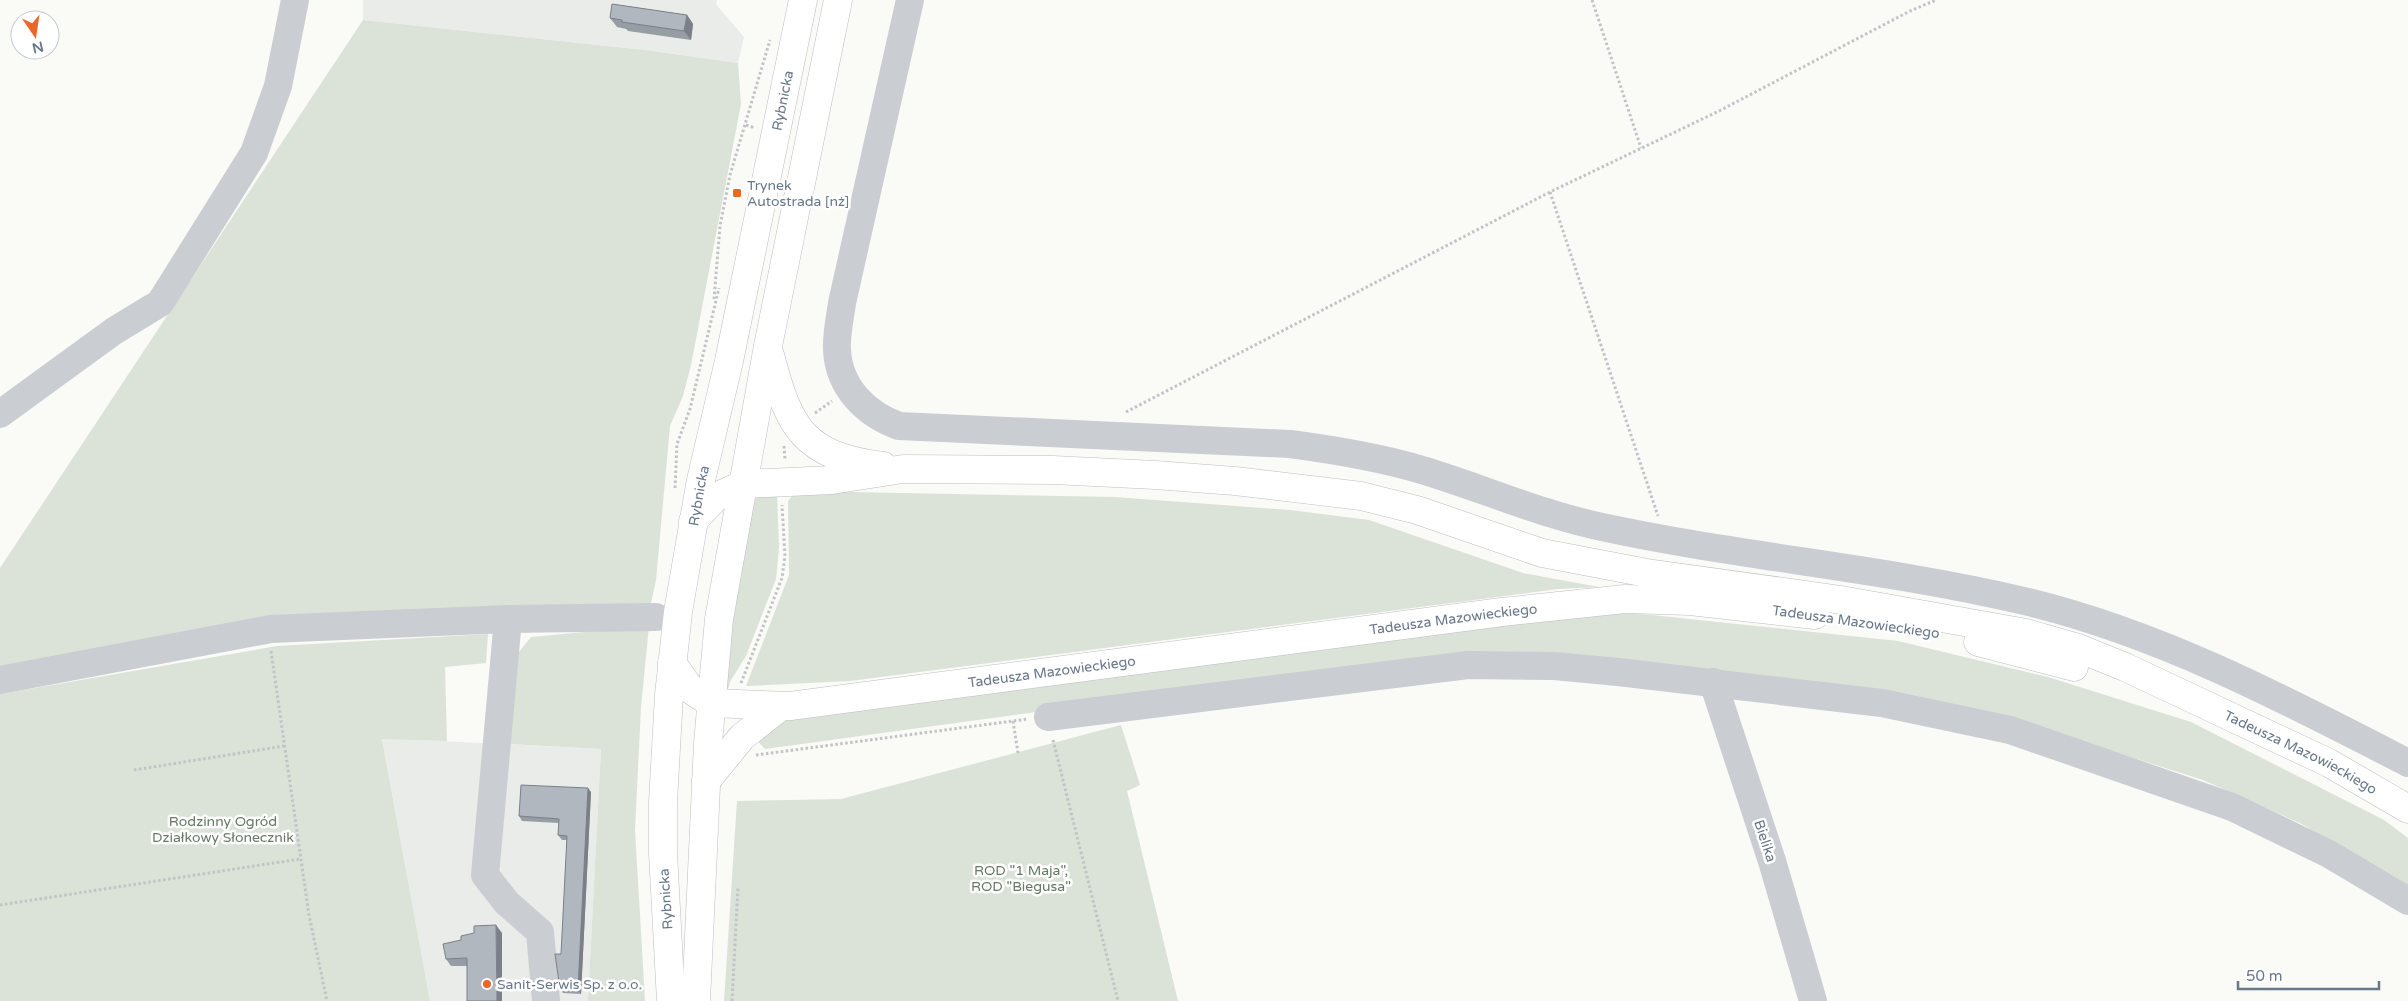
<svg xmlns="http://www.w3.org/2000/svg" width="2408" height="1001" font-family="'Varela Round',sans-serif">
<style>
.built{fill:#eaecea}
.green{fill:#dbe2d8}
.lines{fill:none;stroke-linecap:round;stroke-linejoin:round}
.major-casing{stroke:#bbbec3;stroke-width:29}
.path{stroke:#c1c4c6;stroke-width:3;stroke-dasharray:2.5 2.5;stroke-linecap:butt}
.minor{stroke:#cacdd1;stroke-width:28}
.major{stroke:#fff;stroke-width:28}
.wall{fill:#979da4}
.shaded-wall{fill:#7b8086}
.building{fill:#b0b7bf;stroke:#7b8086}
.poi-dot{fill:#ea6727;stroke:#fff;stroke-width:2}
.labels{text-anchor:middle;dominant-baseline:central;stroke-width:5;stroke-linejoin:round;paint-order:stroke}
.street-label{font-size:14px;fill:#68778a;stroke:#fff}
.poi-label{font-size:14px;fill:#68778a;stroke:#fff;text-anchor:start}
.park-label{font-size:14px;fill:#667a63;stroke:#fff}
</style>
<rect width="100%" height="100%" fill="#fafaf7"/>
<g class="built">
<path d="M363 0H717L716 4 744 37 738 63 645 50 363 20Z"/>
<path d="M382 738 601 749 588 1001H430Z"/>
</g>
<g class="green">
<path d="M363 20 645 50 738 63 741 104 691 365 683 396 670 426 656 580 649 612 329 616 0 669V568Z"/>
<path d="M796 491 1115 497 1290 510 1369 520 1523 573 1599 587 1558 589 850 681 746 686 789 575 788 501Z"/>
<path d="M777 492 779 548 776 579 746 656 731 680 728 689 725 687 726 651 752 496Z"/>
<path d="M1623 612 1898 641 2048 677 2191 722 2384 820 2408 838V891L2302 824 2203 780 2036 727 1555 657 1226 686 765 749 754 737 776 723 800 718 1519 622Z"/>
<path d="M649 626 641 707 635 830 645 1001H588L601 749 506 744 507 717 519 652 531 637Z"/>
<path d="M488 634 486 663 445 667 447 741 382 739 430 1001H0V694L277 646Z"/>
<path d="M1121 725 1140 785 1127 791 1178 1001H724L737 801 841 799Z"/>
</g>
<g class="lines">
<g class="major-casing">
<g id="major">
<path d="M770 355C789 428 803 456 883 466"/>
<path id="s1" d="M693 521 716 497 744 484 832 480 903 469 1053 470 1155 475 1235 481 1361 496 1417 510 1542 553 1647 573 1841 600 1925 615 2026 633 2078 648 2125 667 2329 763 2408 809"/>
<path d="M1978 642 2074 667"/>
<path id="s2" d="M672 663 691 690 711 703 790 706 1502 612 1625 599 1690 601 1815 615"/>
<path d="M706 781 742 737 781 706"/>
<path id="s3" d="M671 1001 663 853V802L669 695 678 612 701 480 729 361 803 0"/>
<path d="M696 1001 708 743 719 619 768 346 838 0"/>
</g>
</g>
<g class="path">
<path d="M1592 0 1641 148"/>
<path d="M746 125 752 127 751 130"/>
<path d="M1550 192 1658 516"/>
<path d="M714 299 720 226 730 175 770 40"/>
<path d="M1126 412 1550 192 1719 111 1910 11 1936 0"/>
<path d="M815 413 832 401"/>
<path d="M784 446 785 459"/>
<path d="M675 488 677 444 690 409 719 288"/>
<path d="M271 651 309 915 327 1001"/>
<path d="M741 683 782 578 785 556 782 505"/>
<path d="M1013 721 1018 753"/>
<path d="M1053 740 1118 1001"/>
<path d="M756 755 1028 719"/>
<path d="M134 770 284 746"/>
<path d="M0 905 300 859"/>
<path d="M732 1001 738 887"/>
</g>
<g class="minor">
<path d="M910 0 842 303C840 318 836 335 837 350 839 388 866 414 899 426L1290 444C1335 450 1379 457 1422 470 1482 488 1540 514 1602 527 1741 557 1885 568 2024 601 2159 633 2286 700 2408 763"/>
<path d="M0 414 114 331 160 303 254 153 278 86 295 0"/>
<path d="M508 619 485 875 507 903 540 932 546 1001"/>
<path d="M0 680 271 629 508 619 656 617"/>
<path d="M1713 682 1772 861 1813 1001"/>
<path d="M1048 717 1468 665 1554 666 1618 672 1882 703 2010 730 2232 807 2329 854 2408 901"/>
</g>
<use href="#major" class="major"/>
</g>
<g class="wall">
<path d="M687 15 693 24 691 40 628 31 626 29 617 27 610 18Z"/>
<path d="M591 792 581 994 563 993 560 989 567 840H562L558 835 559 823 522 821 519 816Z"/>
<path d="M502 933 467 966H451L446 959Z"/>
</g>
<g class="shaded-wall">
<path d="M687 15 693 24 691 40 684 31Z"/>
<path d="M588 788 591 792 581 994 578 989Z"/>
<path d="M496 925 502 933V1001H497Z"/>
</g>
<g class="building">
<path d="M612 4 687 15 684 31 622 22V20L610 18Z"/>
<path d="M521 785 588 788 578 989H560L555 954H561L567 836 558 835 559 819 519 816Z"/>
<path d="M496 925 497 1001H467V958L446 959 443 944 461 940V936L474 933V926Z"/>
</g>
<g class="poi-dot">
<rect x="732" y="188" width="10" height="10" rx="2.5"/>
<circle cx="487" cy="984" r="5"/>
</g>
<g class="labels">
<g class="street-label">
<text stroke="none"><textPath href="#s3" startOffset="912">Rybnicka</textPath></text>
<text stroke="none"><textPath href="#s3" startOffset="508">Rybnicka</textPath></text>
<text stroke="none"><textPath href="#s2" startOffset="805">Tadeusza Mazowieckiego</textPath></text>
<text transform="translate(1856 622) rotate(8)">Tadeusza Mazowieckiego</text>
<text stroke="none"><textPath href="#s2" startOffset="400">Tadeusza Mazowieckiego</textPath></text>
<text stroke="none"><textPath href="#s1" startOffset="1664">Tadeusza Mazowieckiego</textPath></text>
<text transform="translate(1765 841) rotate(72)">Bielika</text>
<text transform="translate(666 899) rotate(-94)">Rybnicka</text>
</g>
<g class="poi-label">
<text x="747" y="185">Trynek<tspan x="747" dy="16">Autostrada [nż]</tspan></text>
<text x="497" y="984">Sanit-Serwis Sp. z o.o.</text>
</g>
<g class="park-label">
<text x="223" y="821">Rodzinny Ogród<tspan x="223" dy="16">Działkowy Słonecznik</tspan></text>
<text x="1021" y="870">ROD "1 Maja",<tspan x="1021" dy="16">ROD "Biegusa"</tspan></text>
</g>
</g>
<g transform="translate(35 35) rotate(167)"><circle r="24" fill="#ffffff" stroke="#c3c9d0"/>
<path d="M0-4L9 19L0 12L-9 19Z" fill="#ea6727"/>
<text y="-8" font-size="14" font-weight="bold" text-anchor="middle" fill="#68778a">N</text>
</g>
<path d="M2238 981v8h141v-8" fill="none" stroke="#68778a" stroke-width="2.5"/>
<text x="2246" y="981" font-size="15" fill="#68778a" stroke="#ffffff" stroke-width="4" paint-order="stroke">50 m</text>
</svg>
